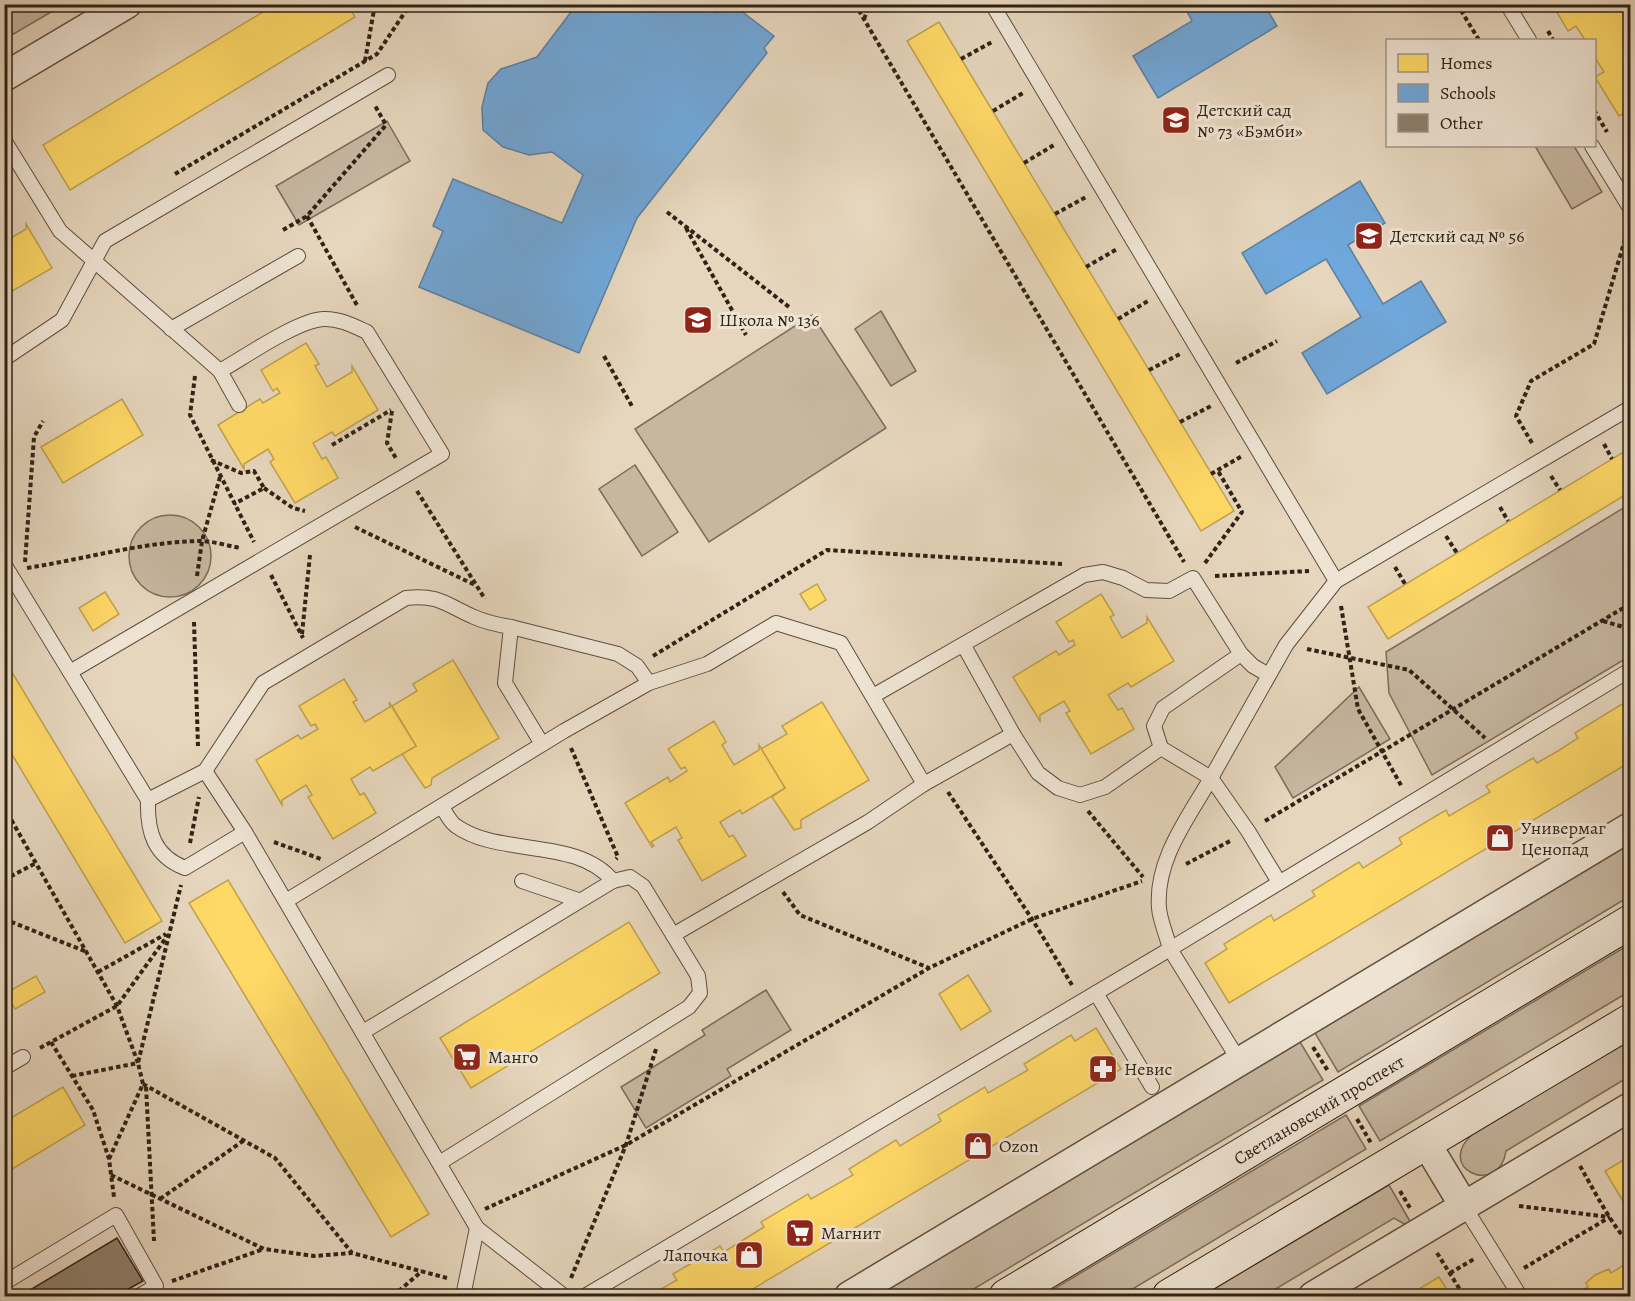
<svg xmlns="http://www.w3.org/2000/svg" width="1635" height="1301" font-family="Alegreya,serif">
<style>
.green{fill:#c7b7a1;stroke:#7c6c5c;stroke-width:1.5}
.homes{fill:#ffd966;stroke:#c1a24e;stroke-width:1.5}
.schools{fill:#6fa8dc;stroke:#5c80a1;stroke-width:1.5}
.building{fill:#8f806d;stroke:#302216;stroke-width:1.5}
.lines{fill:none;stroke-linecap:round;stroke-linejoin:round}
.lane-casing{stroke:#5e4f40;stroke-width:16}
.street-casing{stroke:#5e4f40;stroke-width:31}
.secondary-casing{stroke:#302216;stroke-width:35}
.path{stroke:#302216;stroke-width:4;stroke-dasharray:4.5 3;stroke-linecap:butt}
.lane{stroke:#efe4d4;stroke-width:14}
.street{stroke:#efe4d4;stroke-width:28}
.secondary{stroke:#efe4d4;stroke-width:33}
.labels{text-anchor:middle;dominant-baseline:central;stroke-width:6;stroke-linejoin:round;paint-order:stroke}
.poi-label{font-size:18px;fill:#302216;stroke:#efe4d4;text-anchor:start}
.street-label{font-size:18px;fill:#302216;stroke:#efe4d4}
</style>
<rect width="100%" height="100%" fill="#e6d6bd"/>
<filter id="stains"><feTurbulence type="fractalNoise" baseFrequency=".00333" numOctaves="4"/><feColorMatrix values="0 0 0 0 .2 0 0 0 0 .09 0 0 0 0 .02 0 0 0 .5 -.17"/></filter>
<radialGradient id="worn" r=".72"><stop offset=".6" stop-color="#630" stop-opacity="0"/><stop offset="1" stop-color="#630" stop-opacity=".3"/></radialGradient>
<g class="green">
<path d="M5 4H63V5L5 39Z"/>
<path d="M387 121 410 161 299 225 276 186Z"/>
<path d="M1535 146H1574L1602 192 1572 209Z"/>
<path d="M881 311 916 371 891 386 855 329Z"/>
<path d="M812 315 886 428 709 542 635 429Z"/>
<path d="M635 465 678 532 642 556 599 489Z"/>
<path d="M1630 504V656L1432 775 1389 693 1386 652Z"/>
<circle cx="170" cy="556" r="41"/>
<path d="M1359 687 1390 739 1293 798 1275 767Z"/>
<path d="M1630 844V896L1338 1072 1315 1033Z"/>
<path d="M1630 944V991L1380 1141 1359 1106Z"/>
<path d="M766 990 791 1030 727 1069 731 1076 646 1128 621 1087 705 1035 702 1030Z"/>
<path d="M1630 1040V1076L1506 1151C1499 1198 1432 1168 1474 1133Z"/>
<path d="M1300 1042 1323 1080 962 1296H876Z"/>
<path d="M1346 1115 1366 1149 1121 1296H1042Z"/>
<path d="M1389 1185 1411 1223 1406 1225 1394 1218 1264 1296H1202Z"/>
</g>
<g class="homes">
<path d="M276 4H347L355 17 70 190 43 145Z"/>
<path d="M1552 4H1630V117L1627 112 1619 116 1595 77 1604 72 1594 56V40H1585L1576 26 1568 31Z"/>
<path d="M939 22 1234 511 1201 531 907 41Z"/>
<path d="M26 224 52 268 9 293 4 290V242L26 229Z"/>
<path d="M4 322 12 335 4 339Z"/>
<path d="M306 343 319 364 315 366 327 387 352 372V366L378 410 335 436 332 432 313 443 322 459 326 457 338 478 295 503 270 462 274 459 268 449 244 464V469L218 425 260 399 263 403 280 393 277 388 273 391 261 370Z"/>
<path d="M122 399 143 435 63 483 41 447Z"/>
<path d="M1630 448V492L1388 639 1368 607Z"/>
<path d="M817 584 826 600 810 610 800 594Z"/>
<path d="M105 592 119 614 93 631 79 608Z"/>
<path d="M1101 594 1114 615 1110 617 1122 638 1147 623V617L1174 661 1131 687 1128 683 1108 695 1118 710 1122 708 1134 729 1091 754 1066 713 1070 711 1064 701 1040 715V721L1013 677 1056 651 1059 655 1075 645 1073 640 1069 642 1056 622Z"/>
<path d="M4 659 162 921 125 943 4 741Z"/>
<path d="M453 660 499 738 432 778 431 785 425 788 402 754 416 746 392 706 417 691 413 684Z"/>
<path d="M344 679 357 700 353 702 365 722 390 707 389 702 416 746 373 771 370 767 351 779 360 795 364 793 376 813 333 839 308 797 312 795 306 785 282 800V805L256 760 298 735 301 739 318 729 315 724 311 726 299 706Z"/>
<path d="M822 702 869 780 801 820V828L794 830 772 797 785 788 761 749 787 734 782 726Z"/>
<path d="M1622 704 1625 710 1630 707V762L1229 1003 1205 963 1227 949 1224 944 1271 915 1274 921 1315 896 1312 891 1359 862 1363 868 1402 844 1399 838 1446 810 1449 816 1490 792 1486 786 1533 758 1537 763 1558 751 1578 738 1575 733Z"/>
<path d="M714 721 726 742 722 745 734 765 759 750V745L785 788 742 814 740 810 720 822 729 837 733 835 746 856 702 881 678 840 682 838 676 827 651 842 654 846 652 847 625 803 668 777 670 782 687 771 685 767 681 769 668 749Z"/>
<path d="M228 880 429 1214 391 1237 189 903Z"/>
<path d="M629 922 660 973 471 1088 440 1038Z"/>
<path d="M968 975 991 1011 961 1030 939 994Z"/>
<path d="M36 976 45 992 15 1009 6 993Z"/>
<path d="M1096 1028 1121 1069 741 1296H649L677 1280 673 1274 697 1260 720 1246 724 1252 764 1227 761 1222 808 1194 811 1199 853 1175 849 1169 896 1140 900 1146 941 1121 938 1115 985 1087 988 1093 1028 1070 1024 1064 1071 1035 1075 1041Z"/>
<path d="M63 1087 85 1125 4 1174V1122Z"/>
<path d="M1630 1156V1213L1605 1171Z"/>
<path d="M1627 1263 1630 1267V1296H1579L1577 1293 1588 1287 1586 1283 1595 1275 1609 1269 1611 1273Z"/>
<path d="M1439 1277 1451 1296H1407Z"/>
</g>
<g class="schools">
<path d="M577 4H705L716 13 722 4H732L774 36 764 48 767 53 637 218 579 353 419 287 443 231 433 226 453 179 562 223 583 175 552 152 529 155 503 147 483 130 482 107 488 83 501 69 537 57Z"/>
<path d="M1183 4H1213L1215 7 1219 4H1264L1277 26 1158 98 1133 56 1192 21Z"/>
<path d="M1360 181 1385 223 1348 245 1383 304 1421 281 1446 322 1327 394 1302 353 1361 317 1326 259 1266 294 1242 253Z"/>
</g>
<path class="building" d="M117 1238 143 1281 116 1296H20Z"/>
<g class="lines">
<g class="lane-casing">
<g id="lane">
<path d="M992 4 1336 581 1630 408"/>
<path d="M1507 4 1529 40"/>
<path d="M4 140 60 231 220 371C245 357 296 321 323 319 339 318 354 326 367 332L442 454 70 672"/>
<path d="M1592 146 1630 208"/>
<path d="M171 329 298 256"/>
<path d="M4 359 62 320 105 241 388 75"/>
<path d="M220 371 239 405"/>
<path d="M4 564 148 800C147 832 154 856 185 868L245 832 477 1228 463 1296"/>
<path d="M511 627 618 654 637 666 649 683"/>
<path d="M1241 654 1253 666 1267 674"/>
<path d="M873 696 1084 575 1103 572 1123 578 1146 590 1169 591 1193 578 1241 654 1163 708 1154 726 1161 748 1105 787 1080 795 1058 788 1038 773 1013 734 964 646"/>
<path d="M1161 748 1211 778 1286 645 1336 581"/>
<path d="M205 771 245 832"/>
<path d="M148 800 205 771 263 683 406 598C439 594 446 605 474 617 485 622 499 625 511 627L505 683 542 744"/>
<path d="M442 807C446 813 450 822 456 826 499 857 577 837 613 881"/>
<path d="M522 881 578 900"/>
<path d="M286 901 564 731 649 683 707 664 776 623 841 643 924 784"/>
<path d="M1096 993 1152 1087"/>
<path d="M363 1032 613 881 630 877 643 886 673 935"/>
<path d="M1240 1062 1170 949 1630 670"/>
<path d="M4 1068 23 1057"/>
<path d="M441 1162 689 1007 700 993 698 976 673 935 868 822 924 784 1013 734"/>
<path d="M1464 1206 1520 1296"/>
<path d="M477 1228 564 1296"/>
<path d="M4 1283 116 1215 156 1286 139 1296"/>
<path d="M585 1296 1170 949C1167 936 1160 921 1159 908 1155 860 1188 818 1211 778L1248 831 1279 882"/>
</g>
</g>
<g class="street-casing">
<g id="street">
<path d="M4 77 127 4"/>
<path d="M1426 1143 1464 1206"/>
<path d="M849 1296 1630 827"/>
<path d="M1313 1296 1630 1107"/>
</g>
</g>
<g class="secondary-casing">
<g id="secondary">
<path d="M1006 1296 1630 922"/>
<path d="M1169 1296 1630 1021"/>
</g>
</g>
<g class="path">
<path d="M855 4 1184 562"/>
<path d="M1457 4 1479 40"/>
<path d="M864 19 870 4"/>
<path d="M1548 31 1553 40"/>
<path d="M961 59 992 42"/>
<path d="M365 61 375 4"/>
<path d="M1594 110 1607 132"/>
<path d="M993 111 1023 93"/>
<path d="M1024 163 1054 145"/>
<path d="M175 174 377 54 409 6 391 4"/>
<path d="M667 212 789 307"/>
<path d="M1055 214 1086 197"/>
<path d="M307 216 358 307"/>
<path d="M686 228 746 335"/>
<path d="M283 230 307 216 386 125 374 104"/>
<path d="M1086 267 1117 249"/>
<path d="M1118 319 1148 301"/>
<path d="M604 356 633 408"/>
<path d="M1236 363 1277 341"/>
<path d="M1149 370 1180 354"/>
<path d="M195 376 190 415 254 542"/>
<path d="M392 411 387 443 397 460"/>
<path d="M1180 422 1211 406"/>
<path d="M1532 443 1516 416 1531 381 1594 344 1629 226"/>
<path d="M1604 444 1612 459"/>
<path d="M332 445 391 410"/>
<path d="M211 460 241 473 254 471 264 488 234 504"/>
<path d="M1211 474 1242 456"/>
<path d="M1551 476 1560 490"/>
<path d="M264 488 293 508 305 511"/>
<path d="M417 491 485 599"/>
<path d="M1500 507 1508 521"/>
<path d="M355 527 475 585"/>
<path d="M1446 536 1457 553"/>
<path d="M25 562 34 437 43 421"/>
<path d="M1205 563 1242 512 1218 471"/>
<path d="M1395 567 1405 584"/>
<path d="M27 568C85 559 141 542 200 541 213 541 228 546 241 548"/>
<path d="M271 575 303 638"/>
<path d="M197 576 202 541 220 477"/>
<path d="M1215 576 1309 571"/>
<path d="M1341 606 1358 709 1402 787"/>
<path d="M1603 621 1630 629"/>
<path d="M194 622 198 746"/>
<path d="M302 634 310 555"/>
<path d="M1307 649 1409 670 1485 738"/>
<path d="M653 656 827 550 1062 564"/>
<path d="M571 748 618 857 616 859"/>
<path d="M948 792 1032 919 1072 985"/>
<path d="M4 807 117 1006 138 1063 72 1076"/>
<path d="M1088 811 1143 877"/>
<path d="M1265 821 1630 604"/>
<path d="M274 842 321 859"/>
<path d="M190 843 199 797"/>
<path d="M1186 864 1232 840"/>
<path d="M4 880 36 863"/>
<path d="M783 892 800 915 929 968"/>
<path d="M4 919 87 952"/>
<path d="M98 972 166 934"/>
<path d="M4 1031H10"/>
<path d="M51 1042 93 1110 109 1159 114 1197"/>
<path d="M1313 1047 1328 1071"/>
<path d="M40 1048 117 1006 168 935"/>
<path d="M143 1084 275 1158 352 1253 447 1278"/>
<path d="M146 1087 154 1241"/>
<path d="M1357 1119 1371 1143"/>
<path d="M109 1159 143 1084 138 1063 181 885"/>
<path d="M1580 1166C1589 1181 1617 1236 1630 1242"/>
<path d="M111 1175 264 1249 314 1256 352 1253"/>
<path d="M1400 1191 1410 1208"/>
<path d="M160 1199 243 1141"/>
<path d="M1519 1206 1609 1217"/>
<path d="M485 1209 626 1145 929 968 1032 919 1142 881"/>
<path d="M1437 1253 1464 1296"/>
<path d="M1524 1268 1610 1217"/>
<path d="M1450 1273 1474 1259"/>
<path d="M571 1278 626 1145 656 1049"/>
<path d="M172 1281 264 1249"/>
<path d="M393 1296 422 1271"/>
</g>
<use href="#lane" class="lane"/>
<use href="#street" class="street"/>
<use href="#secondary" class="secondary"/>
</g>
<defs>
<g id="school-square" transform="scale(1.5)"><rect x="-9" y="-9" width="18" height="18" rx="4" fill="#8f2418" stroke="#efe4d4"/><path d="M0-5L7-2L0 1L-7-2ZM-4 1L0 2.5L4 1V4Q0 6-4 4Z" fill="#fff"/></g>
<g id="shop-square" transform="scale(1.5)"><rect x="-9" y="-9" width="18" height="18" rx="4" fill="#8f2418" stroke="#efe4d4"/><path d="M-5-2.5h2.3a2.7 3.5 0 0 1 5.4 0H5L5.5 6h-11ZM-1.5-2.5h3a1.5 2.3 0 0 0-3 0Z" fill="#fff"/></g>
<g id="supermarket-square" transform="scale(1.5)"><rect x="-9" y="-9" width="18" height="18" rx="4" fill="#8f2418" stroke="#efe4d4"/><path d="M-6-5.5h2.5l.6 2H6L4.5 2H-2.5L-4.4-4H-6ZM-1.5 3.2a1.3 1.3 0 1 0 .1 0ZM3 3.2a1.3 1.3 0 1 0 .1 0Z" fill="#fff"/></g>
<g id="pharmacy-square" transform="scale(1.5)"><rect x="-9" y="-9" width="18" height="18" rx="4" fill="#8f2418" stroke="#efe4d4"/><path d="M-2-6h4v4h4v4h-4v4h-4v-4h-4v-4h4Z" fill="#fff"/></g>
</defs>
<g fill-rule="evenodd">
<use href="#school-square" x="1176" y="120"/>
<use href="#school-square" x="1369" y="236"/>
<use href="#school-square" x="698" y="320"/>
<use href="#shop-square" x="1500" y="838"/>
<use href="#supermarket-square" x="467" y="1057"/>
<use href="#pharmacy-square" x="1103" y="1069"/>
<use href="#shop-square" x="978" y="1146"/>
<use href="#supermarket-square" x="800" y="1233"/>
<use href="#shop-square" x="749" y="1255"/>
</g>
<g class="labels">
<g class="poi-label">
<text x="1197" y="110">Детский сад<tspan x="1197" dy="21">№ 73 «Бэмби»</tspan></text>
<text x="1390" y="236">Детский сад № 56</text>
<text x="719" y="320">Школа № 136</text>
<text x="1521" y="828">Универмаг<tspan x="1521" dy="21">Ценопад</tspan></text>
<text x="488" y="1057">Манго</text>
<text x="1124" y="1069">Невис</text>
<text x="999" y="1146">Ozon</text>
<text x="821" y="1233">Магнит</text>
<text x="728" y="1255" text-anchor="end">Лапочка</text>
</g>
<g class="street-label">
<text transform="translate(1319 1110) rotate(-31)">Светлановский проспект</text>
</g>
</g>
<rect width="1635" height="1301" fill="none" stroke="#e6d6bd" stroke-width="24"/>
<rect x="6" y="6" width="1623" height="1289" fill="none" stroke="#302216" stroke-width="3"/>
<rect x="12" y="12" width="1611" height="1277" fill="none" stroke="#302216" stroke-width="1.5"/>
<rect x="1386" y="39" width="210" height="108" fill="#efe4d4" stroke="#a39688" stroke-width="1.5"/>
<rect x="1398" y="54" width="30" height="18" fill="#ffd966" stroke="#a39688" stroke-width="1.5"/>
<text x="1440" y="69" font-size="18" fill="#302216">Homes</text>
<rect x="1398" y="84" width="30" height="18" fill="#6fa8dc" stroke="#a39688" stroke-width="1.5"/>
<text x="1440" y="99" font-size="18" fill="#302216">Schools</text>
<rect x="1398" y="114" width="30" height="18" fill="#8f806d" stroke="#a39688" stroke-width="1.5"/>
<text x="1440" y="129" font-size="18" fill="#302216">Other</text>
<rect width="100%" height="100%" filter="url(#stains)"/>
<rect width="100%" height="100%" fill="url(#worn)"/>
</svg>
